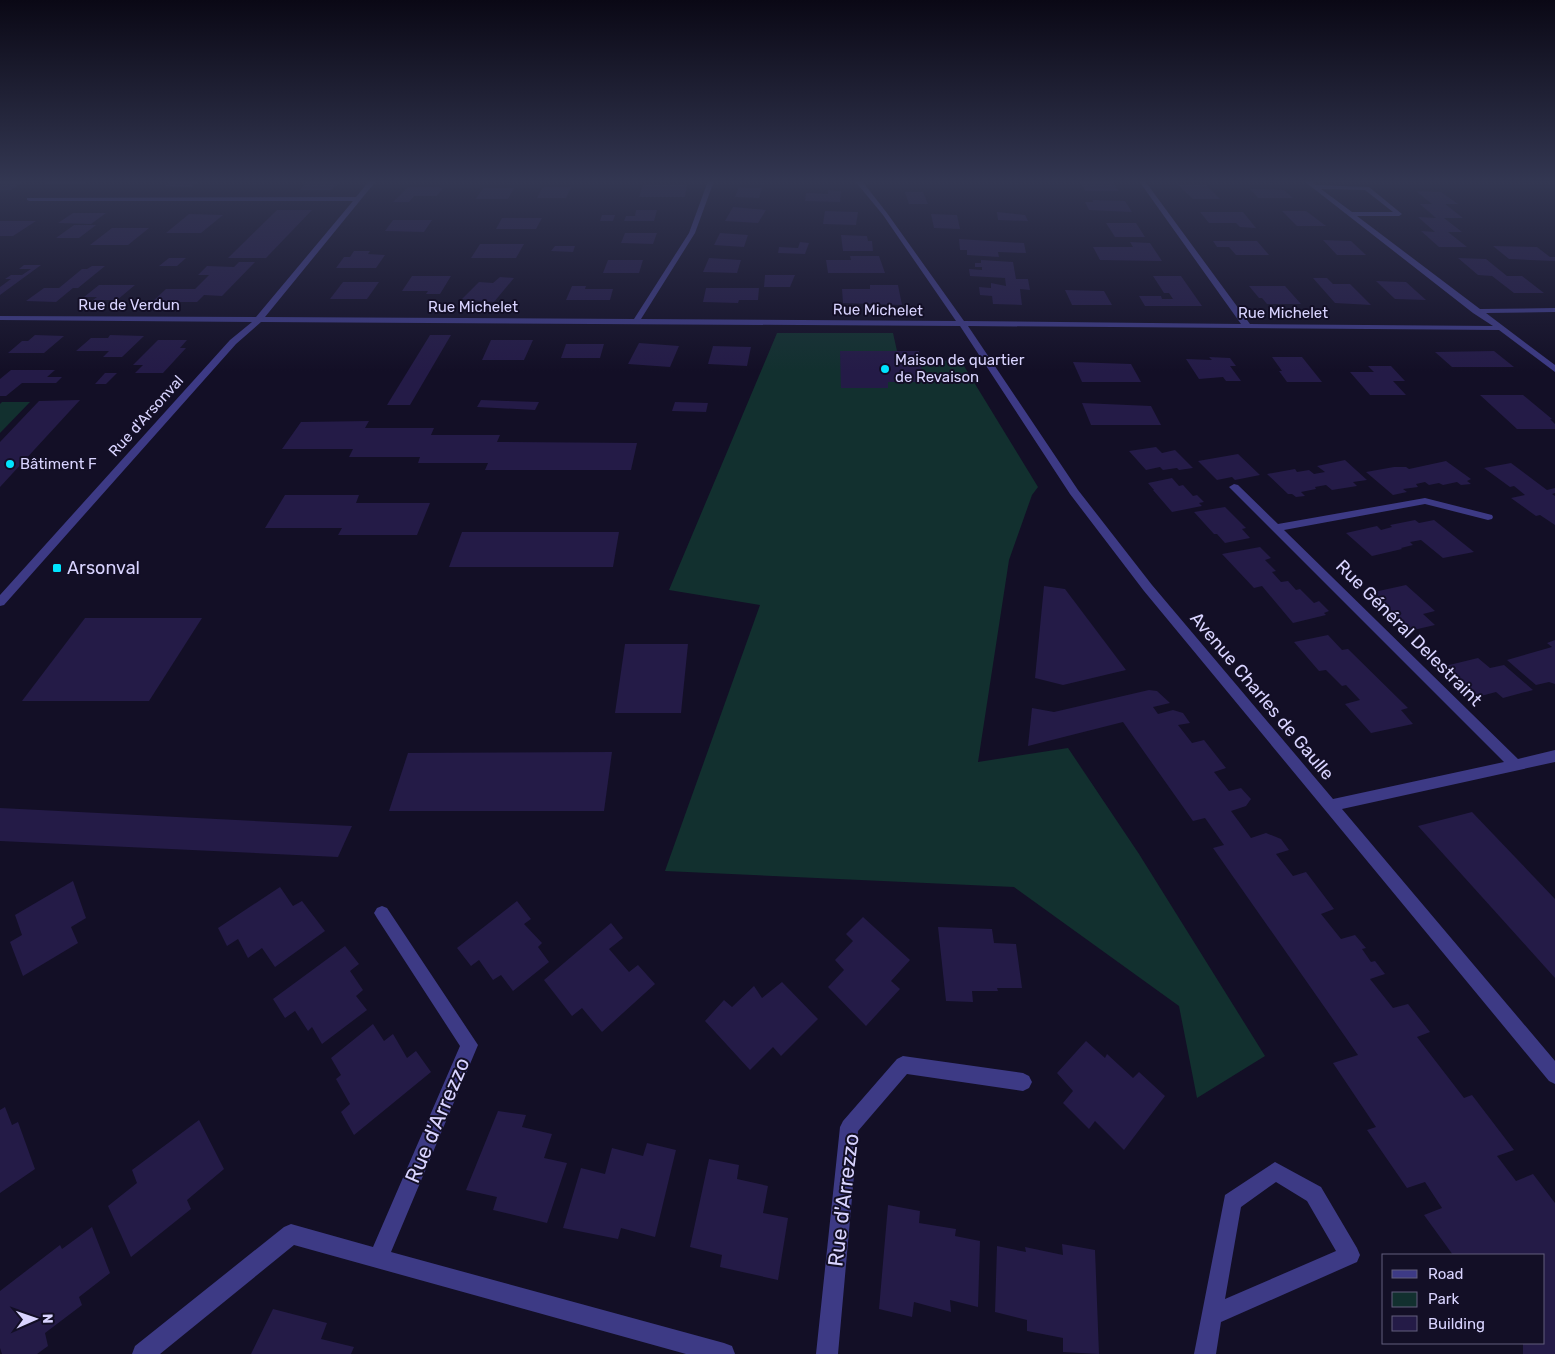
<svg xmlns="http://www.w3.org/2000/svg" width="1555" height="1354" font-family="Rubik,sans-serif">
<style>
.green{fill:#12302f}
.building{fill:#241b47}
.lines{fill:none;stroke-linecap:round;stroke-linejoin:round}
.street{fill:#3d3a85;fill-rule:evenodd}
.poi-dot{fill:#00e5ff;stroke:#130f26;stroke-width:2}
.labels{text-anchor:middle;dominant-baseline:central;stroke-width:4;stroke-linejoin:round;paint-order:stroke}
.far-street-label{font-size:15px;fill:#d9d4ff;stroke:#130f26}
.far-poi-label{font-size:15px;fill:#d9d4ff;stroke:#130f26;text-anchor:start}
.poi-label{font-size:18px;fill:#d9d4ff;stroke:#130f26;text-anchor:start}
.street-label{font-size:18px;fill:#d9d4ff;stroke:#130f26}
.near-street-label{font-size:21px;fill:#d9d4ff;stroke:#130f26}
</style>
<rect width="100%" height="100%" fill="#130f26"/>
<g class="green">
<path d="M777 333H893L897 351 841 388H888V382L920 360 961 361 1038 487 1032 495 1009 560 978 762 1068 748 1139 854 1265 1056 1197 1098 1179 1006 1014 887 665 871 760 605 669 590Z"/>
<path d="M2 402H30L0 433V404Z"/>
</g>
<g class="building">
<path d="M0 181H20L22 183 11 190H0Z"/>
<path d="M48 181H87L83 184 47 185 45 183Z"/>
<path d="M171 181H199L192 187 165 186Z"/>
<path d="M308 181H342L331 190H300Z"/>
<path d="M1080 181H1112L1119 191H1085Z"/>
<path d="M1177 184 1206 185 1220 199H1193Z"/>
<path d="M643 185H687L685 197H639Z"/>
<path d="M408 187H439V188H443L437 196H414L409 202H393Z"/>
<path d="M543 187H571L566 198H537Z"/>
<path d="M739 187 762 188 759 198 735 197Z"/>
<path d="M483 188H514L508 199H476Z"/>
<path d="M1250 189 1284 190 1293 198H1258Z"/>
<path d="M828 190 841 191 840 202 805 201 806 193 828 194Z"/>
<path d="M1416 191 1441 192 1458 204H1445L1463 218H1444L1462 232H1448L1467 247H1439L1421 231 1435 232 1418 217 1436 218 1420 204H1432Z"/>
<path d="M905 192H923L928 204H909Z"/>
<path d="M1092 200 1125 201 1132 212 1089 210 1085 202H1093Z"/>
<path d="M733 207 766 210 758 223 725 221Z"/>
<path d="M277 210H312L266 258H228Z"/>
<path d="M636 210H657L654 221H624L626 216H635Z"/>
<path d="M825 211 858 212 856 225 823 224Z"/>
<path d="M1282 211H1306L1326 226H1297Z"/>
<path d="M997 212 1025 215 1028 221 998 220Z"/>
<path d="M1200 212H1243L1256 228 1240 227 1236 223H1209Z"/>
<path d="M73 213H106L91 224 58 223Z"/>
<path d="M189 214 223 215 201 233H166Z"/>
<path d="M931 214 957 215 960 229 934 228Z"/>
<path d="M602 215H615L613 221H600Z"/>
<path d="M502 218H542L536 229H496Z"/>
<path d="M393 220H432L424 232 385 231Z"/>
<path d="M0 221H36L13 236H0Z"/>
<path d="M1106 223H1136L1145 237H1115Z"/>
<path d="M74 225H96L79 238H56Z"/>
<path d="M112 228H149L128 245H90Z"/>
<path d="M625 233H657L653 244 621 243Z"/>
<path d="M720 233 748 235 744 247 714 245Z"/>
<path d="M841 235 867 236 868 241H872L873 251H843Z"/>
<path d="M959 239 1024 243 1026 253 998 252 999 257 967 255V250H960Z"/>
<path d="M1323 240 1351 241 1366 255H1337Z"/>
<path d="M1213 241H1257L1269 255H1236L1229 247H1217Z"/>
<path d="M800 242 809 243 805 254 778 253 779 247 798 248Z"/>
<path d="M1130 242 1150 243 1162 261 1100 260 1093 247H1133Z"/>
<path d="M480 244H524L516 258H471Z"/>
<path d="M555 246H575L573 252 551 251Z"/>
<path d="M1493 246 1537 247 1550 257H1555V261L1509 259Z"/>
<path d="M354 251H370L368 254 385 255 376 268H336L344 257H350Z"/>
<path d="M850 256H879L885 273H828L826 260H851Z"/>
<path d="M169 258H186L177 266H159Z"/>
<path d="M709 258 741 260 737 273 703 272Z"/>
<path d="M1458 258 1486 259 1507 276H1522L1544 293H1514L1492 276 1478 275Z"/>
<path d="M608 260H643L639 273H603Z"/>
<path d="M981 260 1013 262 1016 279H1028L1030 290 1020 289 1022 305 993 304 992 296 980 295 979 287 991 288V283L1006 286 1005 278 970 276 969 269 982 270V267H975V263H981Z"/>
<path d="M239 262H255L222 296 204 295 197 302H152L166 289H195L209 275H198L207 266 234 267Z"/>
<path d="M24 265H41L0 295V287L11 279H5L11 275H22L31 269H19Z"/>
<path d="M92 266H105L78 288H73L56 302 26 301 44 288H59L82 269H87Z"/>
<path d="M765 275H795L790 287H764Z"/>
<path d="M412 276H451L440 294H426L428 291H402Z"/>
<path d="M1153 276H1181L1202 306H1145L1139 296H1161L1162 299H1173L1169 293H1164Z"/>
<path d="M500 277 514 278 494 302 462 299 479 282 493 283Z"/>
<path d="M1313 278H1327L1333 284H1350L1371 305 1335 303Z"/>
<path d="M1376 281 1406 282 1426 300 1395 299Z"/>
<path d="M343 282H379L367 299H330Z"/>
<path d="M99 285H135L117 300H93L97 297H84Z"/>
<path d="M870 285H898L902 305 843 303 842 289H870Z"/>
<path d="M572 286H586L585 289H613L610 300H566Z"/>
<path d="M1249 286H1285L1301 304H1267L1262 298H1259Z"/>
<path d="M706 288H759L758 300H739L738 303 703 302Z"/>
<path d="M1065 290 1104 291 1112 305H1072Z"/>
<path d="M35 335 64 336 44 353H8L22 341H28Z"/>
<path d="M110 335 144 336 122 357H103L109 351H76L91 338H108Z"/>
<path d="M430 335H451L410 405H387Z"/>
<path d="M158 340H187L180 348H186L163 373H135L143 365H133Z"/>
<path d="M491 340H533L524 360H482Z"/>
<path d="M639 343 679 346 670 367 628 364Z"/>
<path d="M566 344H604L600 358H561Z"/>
<path d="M713 346 751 347 747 366 708 364Z"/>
<path d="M840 351H919L923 382H888V388H841Z"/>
<path d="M1494 351 1514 367H1452L1435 352Z"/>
<path d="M1209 357 1230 358 1236 366H1230L1241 381H1226L1223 377 1199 379 1186 359 1212 360Z"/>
<path d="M1272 357H1302L1322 382H1287L1279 371H1282Z"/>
<path d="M1073 362 1131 364 1141 382H1082Z"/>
<path d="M1368 366H1391L1405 381H1393L1406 395H1370L1350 372H1374Z"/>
<path d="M11 370H55L47 377H62L56 383H22L6 396H0V379Z"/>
<path d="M105 373H117L106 384H95Z"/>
<path d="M1480 395H1523L1552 419H1550L1555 424V429H1517Z"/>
<path d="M80 400 0 487V442L39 401Z"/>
<path d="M481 400 507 401 539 402 535 410 477 407Z"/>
<path d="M675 402 708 403 706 412 672 411Z"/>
<path d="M1082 403 1151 406 1161 425H1091Z"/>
<path d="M369 421 365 428H434L431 435H500L497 442 637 443 631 470H485L488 463H418L420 457H349L353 449H282L301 422Z"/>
<path d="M1156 447 1162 453 1175 450 1193 468 1179 470 1177 468 1163 470 1160 467 1146 470 1129 451Z"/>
<path d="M1238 454 1260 475 1235 480 1232 477 1217 480 1198 461Z"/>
<path d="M1345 460 1367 480 1353 482 1357 486 1332 490 1326 485 1315 487 1316 489 1301 492 1305 496 1296 497 1292 494H1288L1267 474 1295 469 1297 472 1309 470 1314 474 1325 472 1317 466Z"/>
<path d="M1446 461 1471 479 1467 481 1471 484 1461 485 1457 482 1443 485 1439 483 1429 485 1425 482 1416 484 1418 487 1403 489 1407 492 1393 495 1366 472 1394 467H1406L1409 469Z"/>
<path d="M1511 463 1547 490 1555 488V493L1552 494 1555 496V525L1540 515 1536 516 1511 498 1525 495 1514 486 1510 487 1484 468Z"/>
<path d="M1172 478 1179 486 1183 485 1193 496 1197 495 1204 502 1199 503 1202 506 1172 512 1153 490H1154L1148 483Z"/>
<path d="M285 495H359L356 503H430L417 535H338L342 528H265Z"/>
<path d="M1225 507 1246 528 1242 529 1250 538 1225 543 1217 534H1214L1194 512Z"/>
<path d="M1415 520 1419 523 1434 520 1474 552 1443 558 1421 540 1410 542 1413 545 1401 548 1402 549 1372 556 1346 533 1377 526 1381 530 1392 527 1390 525Z"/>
<path d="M462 532H619L613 567H449Z"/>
<path d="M1260 547 1271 558 1265 560 1276 571 1272 572 1281 582 1288 581 1296 590 1300 589 1314 603 1319 601 1329 611 1324 613 1326 615 1293 623 1262 586 1254 588 1222 554Z"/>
<path d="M1406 585 1435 611 1423 614 1435 625 1409 631 1383 607 1389 606 1374 592Z"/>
<path d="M1044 586 1065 589 1126 670 1063 685 1035 678Z"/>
<path d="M85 618H202L149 701H22Z"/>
<path d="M1328 635 1342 650 1348 649 1408 708 1401 710 1413 724 1371 733 1345 704 1360 700 1346 685 1342 686 1326 670 1319 671 1294 642Z"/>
<path d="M1555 640V684L1549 682 1536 685 1507 660 1552 647 1547 643Z"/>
<path d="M625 644H688L681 713H615Z"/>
<path d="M1478 658 1490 668 1504 665 1533 690 1503 698 1496 692 1477 697 1445 666Z"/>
<path d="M1149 690 1157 691 1170 703 1153 707 1158 714 1173 710 1183 713 1190 723 1178 725 1192 743 1204 740 1226 768 1214 772 1229 791 1241 788 1251 799 1246 806 1231 811 1251 838 1266 833 1281 839 1289 850 1276 854 1293 876 1306 872 1334 909 1321 914 1341 939 1355 935 1366 948 1362 949 1371 962 1375 961 1385 974 1370 979 1393 1008 1408 1004 1430 1032 1417 1037 1464 1098 1472 1095 1514 1150 1497 1156 1516 1181 1533 1174 1555 1203V1354H1523V1343H1544V1255H1453L1424 1215 1442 1208 1425 1182 1407 1188 1367 1130 1376 1127 1333 1063 1358 1055 1213 848 1224 845 1205 818 1193 821 1123 722 1028 746 1032 708 1054 712Z"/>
<path d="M612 752 604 811H389L408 753Z"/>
<path d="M0 808 352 826 338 857 0 841Z"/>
<path d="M1472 812 1555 899V978L1418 826Z"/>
<path d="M73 881 86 918 71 927 78 943 23 976 10 942 22 935 15 915Z"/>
<path d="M280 887 293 906 302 901 325 931 275 967 262 948 248 958 238 939 227 946 218 928Z"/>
<path d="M517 901 531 919 524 924 542 943 538 947 549 962 513 991 501 975 493 980 479 960 471 966 457 948Z"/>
<path d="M863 917 910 960 891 981 900 989 866 1026 828 987 844 970 835 960 853 941 846 934Z"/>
<path d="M611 923 623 938 609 949 629 972 638 965 655 984 602 1032 582 1008 572 1016 544 980Z"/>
<path d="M938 927 992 929 994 943 1016 944 1022 988H997L998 991H972L973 1002 946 1001Z"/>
<path d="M345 946 359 964 350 971 363 990 356 996 367 1010 322 1044 312 1027 308 1031 295 1011 285 1018 273 999Z"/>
<path d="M782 982 818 1019 781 1056 773 1047 750 1070 705 1021 724 1000 732 1007 754 986 762 998Z"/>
<path d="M373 1024 384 1041 393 1034 407 1058 416 1051 431 1072 354 1135 341 1112 350 1104 336 1079 341 1075 331 1058Z"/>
<path d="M1086 1041 1105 1058 1107 1054 1133 1078 1139 1072 1165 1096 1124 1150 1095 1121 1089 1129 1063 1103 1073 1091 1057 1073Z"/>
<path d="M5 1107 12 1125 18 1122 35 1169 0 1193V1110Z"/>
<path d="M498 1111 526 1115 522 1127 552 1134 544 1158 567 1163 547 1223 493 1210 497 1197 466 1190Z"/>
<path d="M199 1120 224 1169 187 1200 191 1209 131 1257 108 1206 137 1183 132 1170Z"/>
<path d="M647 1143 676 1150 655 1237 621 1228 618 1239 563 1228 581 1168 605 1174 612 1148 643 1156Z"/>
<path d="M709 1159 739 1165 737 1179 768 1186 763 1213 788 1218 778 1280 720 1267 722 1255 690 1247Z"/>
<path d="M888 1205 920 1211 919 1223 956 1229 955 1236 980 1241 978 1307 950 1300 951 1312 914 1302 912 1317 879 1309Z"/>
<path d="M92 1227 110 1273 79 1297 82 1305 45 1333 48 1346 37 1354H2L0 1348V1291L60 1245 62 1249Z"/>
<path d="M1062 1244 1095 1250 1099 1354 1063 1352V1338L1027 1331V1320L995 1312 997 1246 1026 1252 1025 1247 1063 1255Z"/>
<path d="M273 1309 327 1323 321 1339 354 1347 351 1354H251Z"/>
</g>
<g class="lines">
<g class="street">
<path d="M369 181H376L265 317 634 319 689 233 708 181H714L695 233 641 319 956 321 883 215 855 181H862L887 213 964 321 1241 324 1139 181H1145L1250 324 1493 326 1473 313 1304 181H1311L1316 185 1369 187 1402 214 1399 216H1357L1480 309 1555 308V312L1486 313 1555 365V372L1499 330 968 326 1078 490 1152 585 1333 799 1504 762 1229 487 1234 484 1238 485 1278 524 1425 498 1492 515 1493 517 1492 519 1488 520 1425 504 1284 530 1518 759 1555 750V762L1342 809 1555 1061V1084L1549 1081 1144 591 1070 494 960 326 261 322 236 344 4 605 0 606V595L230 340 252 322 0 320V316L256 317 353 201H29L27 200V198L356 197ZM1321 189 1365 190 1393 212H1352Z"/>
<path d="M382 906 387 908 478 1045 391 1252 724 1343 732 1346 735 1354H686L294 1245 160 1354H132L135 1346 284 1227 291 1224 373 1247 460 1046 377 918 374 913 377 908Z"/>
<path d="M903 1056 1023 1073 1029 1076 1032 1082 1029 1088 1023 1091 907 1074 858 1131 838 1354H816L840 1127 843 1121 897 1059Z"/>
<path d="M1275 1162 1321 1187 1357 1248 1360 1255 1357 1262 1221 1322 1216 1354H1194L1225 1195ZM1276 1182 1307 1201 1336 1251 1225 1299 1241 1207Z"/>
</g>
</g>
<linearGradient id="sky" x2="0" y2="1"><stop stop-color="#0a0815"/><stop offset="0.49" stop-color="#333752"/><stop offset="1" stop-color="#333752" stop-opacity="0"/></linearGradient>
<rect width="1555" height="371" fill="url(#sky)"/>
<g class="poi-dot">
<circle cx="885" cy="369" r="5"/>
<circle cx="10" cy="464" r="5"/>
<rect x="52" y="563" width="10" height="10" rx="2.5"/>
</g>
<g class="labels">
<g class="far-street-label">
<text x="129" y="305">Rue de Verdun</text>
<text x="473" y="307">Rue Michelet</text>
<text transform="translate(878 310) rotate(1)">Rue Michelet</text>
<text x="1283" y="313">Rue Michelet</text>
<text transform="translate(146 416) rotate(-48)">Rue d'Arsonval</text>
</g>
<g class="far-poi-label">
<text x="895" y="360">Maison de quartier<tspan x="895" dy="17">de Revaison</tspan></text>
<text x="20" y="464">Bâtiment F</text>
</g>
<g class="poi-label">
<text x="67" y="568">Arsonval</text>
</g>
<g class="street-label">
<text transform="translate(1409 633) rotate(45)">Rue Général Delestraint</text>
<text transform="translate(1262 696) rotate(50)">Avenue Charles de Gaulle</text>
</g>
<g class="near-street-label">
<text transform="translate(437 1120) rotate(-67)">Rue d'Arrezzo</text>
<text transform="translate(843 1200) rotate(-83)">Rue d'Arrezzo</text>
</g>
</g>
<rect x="1382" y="1254" width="162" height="90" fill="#130f26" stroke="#625e7d"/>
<rect x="1392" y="1270" width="25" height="8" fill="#3d3a85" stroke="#625e7d"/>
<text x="1428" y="1279" font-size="15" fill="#d9d4ff">Road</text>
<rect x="1392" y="1292" width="25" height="15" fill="#12302f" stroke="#625e7d"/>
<text x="1428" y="1304" font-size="15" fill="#d9d4ff">Park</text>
<rect x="1392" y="1316" width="25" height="15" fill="#241b47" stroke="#625e7d"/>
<text x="1428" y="1329" font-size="15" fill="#d9d4ff">Building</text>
<g transform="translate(35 1319) rotate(88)" stroke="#130f26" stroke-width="4" paint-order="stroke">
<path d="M0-4L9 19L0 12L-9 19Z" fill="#d9d4ff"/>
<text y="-8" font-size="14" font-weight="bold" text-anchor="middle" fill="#d9d4ff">N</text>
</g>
</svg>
